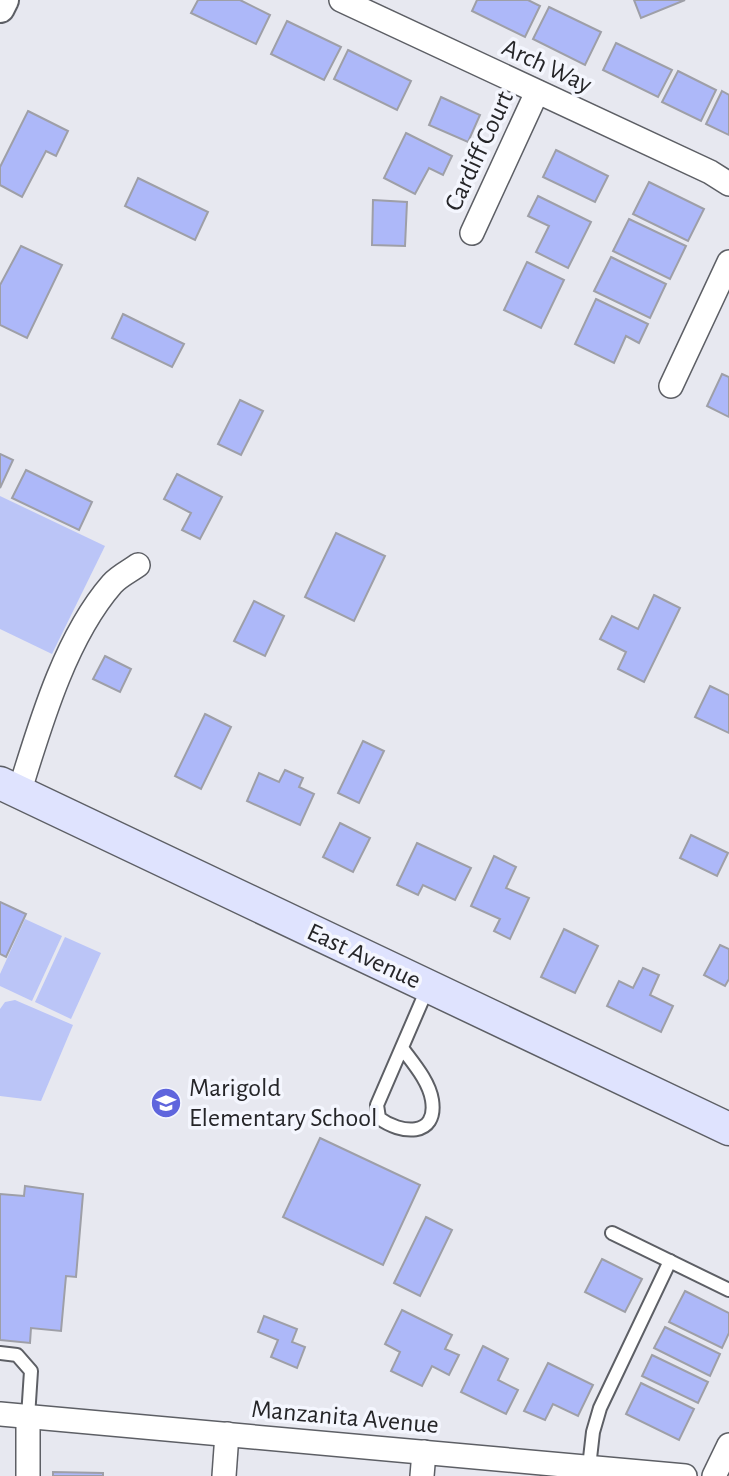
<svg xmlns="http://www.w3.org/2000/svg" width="729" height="1476" font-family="'Alegreya Sans',sans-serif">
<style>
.green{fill:#bbc5f7}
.building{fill:#adb8f9;stroke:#9e9fa7;stroke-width:2}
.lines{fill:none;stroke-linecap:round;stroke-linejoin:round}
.service-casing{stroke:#5d5f65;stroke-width:16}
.minor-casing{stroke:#5d5f65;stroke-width:26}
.tertiary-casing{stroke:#5d5f65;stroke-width:32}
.secondary-casing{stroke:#5d5f65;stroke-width:35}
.service{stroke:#fff;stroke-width:12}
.minor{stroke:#fff;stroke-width:23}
.tertiary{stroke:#fff;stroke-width:28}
.secondary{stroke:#dfe3fe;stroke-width:32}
.labels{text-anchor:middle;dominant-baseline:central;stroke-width:7;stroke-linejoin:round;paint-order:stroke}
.street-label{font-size:26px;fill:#252528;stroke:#f4f6fe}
.poi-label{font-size:26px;fill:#252528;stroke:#f4f6fe;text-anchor:start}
</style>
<rect width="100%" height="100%" fill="#e7e8f0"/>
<g class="green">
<path d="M0 496 105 546 52 654 0 629Z"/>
<path d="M25 919 62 936 32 1001 0 986V974Z"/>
<path d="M65 937 101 953 71 1019 35 1002Z"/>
<path d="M15 1000 73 1025 41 1101 0 1096V1009L5 1002Z"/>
</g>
<g class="building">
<path d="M198 0H240L270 15 256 44 191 13Z"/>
<path d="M477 0H528L540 6 525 37 472 11Z"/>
<path d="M634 0H685L641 18Z"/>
<path d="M549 7 601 32 585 65 533 39Z"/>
<path d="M287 21 341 47 324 80 271 54Z"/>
<path d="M616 43 672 70 658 97 603 70Z"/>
<path d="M348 50 411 81 397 110 334 79Z"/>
<path d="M678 71 716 90 701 121 662 102Z"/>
<path d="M722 91 729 95V135L706 124Z"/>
<path d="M441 97 480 115 468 142 429 125Z"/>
<path d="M28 111 68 131 56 156 46 151 22 197 0 185V167Z"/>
<path d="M406 133 452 156 443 175 429 168 415 194 384 178Z"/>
<path d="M556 150 608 176 595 202 543 177Z"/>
<path d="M138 178 208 212 195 240 125 206Z"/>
<path d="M649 182 704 209 688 241 633 214Z"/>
<path d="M538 196 591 222 568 268 536 252 549 226 528 216Z"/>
<path d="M373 200 407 202 405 246 372 245Z"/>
<path d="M629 219 686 246 670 279 613 251Z"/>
<path d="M21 246 62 265 27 338 0 325V285Z"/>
<path d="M611 257 666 284 650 318 594 291Z"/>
<path d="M527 262 564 280 541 328 504 310Z"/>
<path d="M596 299 648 324 639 343 626 336 614 363 575 344Z"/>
<path d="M123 314 184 344 172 367 112 338Z"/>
<path d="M722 374 729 377V417L707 406Z"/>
<path d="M240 400 263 411 241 455 218 444Z"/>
<path d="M0 454 13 460 0 488Z"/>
<path d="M26 470 92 502 79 530 12 498Z"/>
<path d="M177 474 222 497 200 539 182 530 191 513 164 499Z"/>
<path d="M336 533 385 556 354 621 305 597Z"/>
<path d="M654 595 680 608 644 682 618 669 626 652 600 639 612 616 638 629Z"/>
<path d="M254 601 284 616 265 656 234 641Z"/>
<path d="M105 656 131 669 120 692 93 679Z"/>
<path d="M710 686 729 695V733L695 717Z"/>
<path d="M205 714 231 727 201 789 175 776Z"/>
<path d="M363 741 384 751 359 803 338 793Z"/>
<path d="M285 770 303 778 299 787 314 794 300 825 247 801 259 773 279 782Z"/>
<path d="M340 823 370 838 353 872 323 857Z"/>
<path d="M691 835 728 853 717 876 680 858Z"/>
<path d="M417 843 471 868 455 900 423 885 418 895 397 885Z"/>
<path d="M494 856 516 867 506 888 529 898 510 939 494 931 500 919 471 906Z"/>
<path d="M0 902 26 914 6 957 0 954Z"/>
<path d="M564 929 598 946 575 993 541 977Z"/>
<path d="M720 945 729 949V979L725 986 704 975Z"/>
<path d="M643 968 659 975 650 995 673 1006 661 1032 607 1006 619 981 633 988Z"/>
<path d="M320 1138 420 1185 383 1265 283 1217Z"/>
<path d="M25 1186 83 1194 76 1277 66 1276 61 1331 31 1328 30 1343 0 1340V1194L24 1196Z"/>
<path d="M426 1217 452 1230 420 1296 394 1283Z"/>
<path d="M602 1259 642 1279 625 1312 585 1292Z"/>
<path d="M685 1291 729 1313V1333L722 1348 669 1322Z"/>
<path d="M402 1310 452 1335 445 1349 459 1355 449 1375 432 1366 422 1386 391 1371 400 1352 385 1344Z"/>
<path d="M264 1316 297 1329 292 1342 305 1347 297 1368 271 1357 278 1340 258 1332Z"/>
<path d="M665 1327 720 1354 710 1376 654 1348Z"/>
<path d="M483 1346 508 1359 498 1380 518 1390 506 1414 461 1392Z"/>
<path d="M652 1355 708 1382 698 1403 642 1376Z"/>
<path d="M548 1363 593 1385 578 1416 553 1404 545 1420 524 1411Z"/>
<path d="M641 1383 694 1409 679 1440 626 1414Z"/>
<path d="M53 1472 103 1473V1476H53Z"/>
</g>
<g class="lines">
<g class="service-casing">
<g id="service">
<path d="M402 1048C413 1063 429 1081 432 1100 438 1138 400 1134 379 1118L377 1105 428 987"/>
<path d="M612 1233 729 1290"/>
<path d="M0 1353 17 1355 31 1371 28 1417"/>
<path d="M589 1467 593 1432 600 1408 670 1261"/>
</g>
</g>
<g class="minor-casing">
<g id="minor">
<path d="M341 0 710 172 729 184"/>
<path d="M472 233 537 92"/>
<path d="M671 386 729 262"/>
<path d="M19 793C40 725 65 638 112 584 119 576 130 571 138 565"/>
<path d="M0 1414 685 1476"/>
<path d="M28 1417V1476"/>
<path d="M224 1476 227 1434"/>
<path d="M422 1476 424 1452"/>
<path d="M714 1476 729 1445"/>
</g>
</g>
<g class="tertiary-casing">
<path id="tertiary" d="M0 8 4 0"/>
</g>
<g class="secondary-casing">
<path id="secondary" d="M0 783 729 1129"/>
</g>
<use href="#service" class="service"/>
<use href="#minor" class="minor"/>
<use href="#tertiary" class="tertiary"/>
<use href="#secondary" class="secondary"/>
</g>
<defs>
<g id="school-disc" transform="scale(1.575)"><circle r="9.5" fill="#5f65dd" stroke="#f4f6fe"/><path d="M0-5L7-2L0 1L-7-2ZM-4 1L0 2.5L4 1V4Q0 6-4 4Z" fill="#fff"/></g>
</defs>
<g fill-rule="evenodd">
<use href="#school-disc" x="166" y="1103"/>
</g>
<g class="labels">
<g class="street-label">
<text transform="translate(547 66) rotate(25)">Arch Way</text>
<text transform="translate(479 151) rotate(-65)">Cardiff Court</text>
<text transform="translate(364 956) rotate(25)">East Avenue</text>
<text transform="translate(345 1417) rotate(5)">Manzanita Avenue</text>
</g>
<g class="poi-label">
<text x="189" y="1088">Marigold<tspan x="189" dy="30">Elementary School</tspan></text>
</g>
</g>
</svg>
